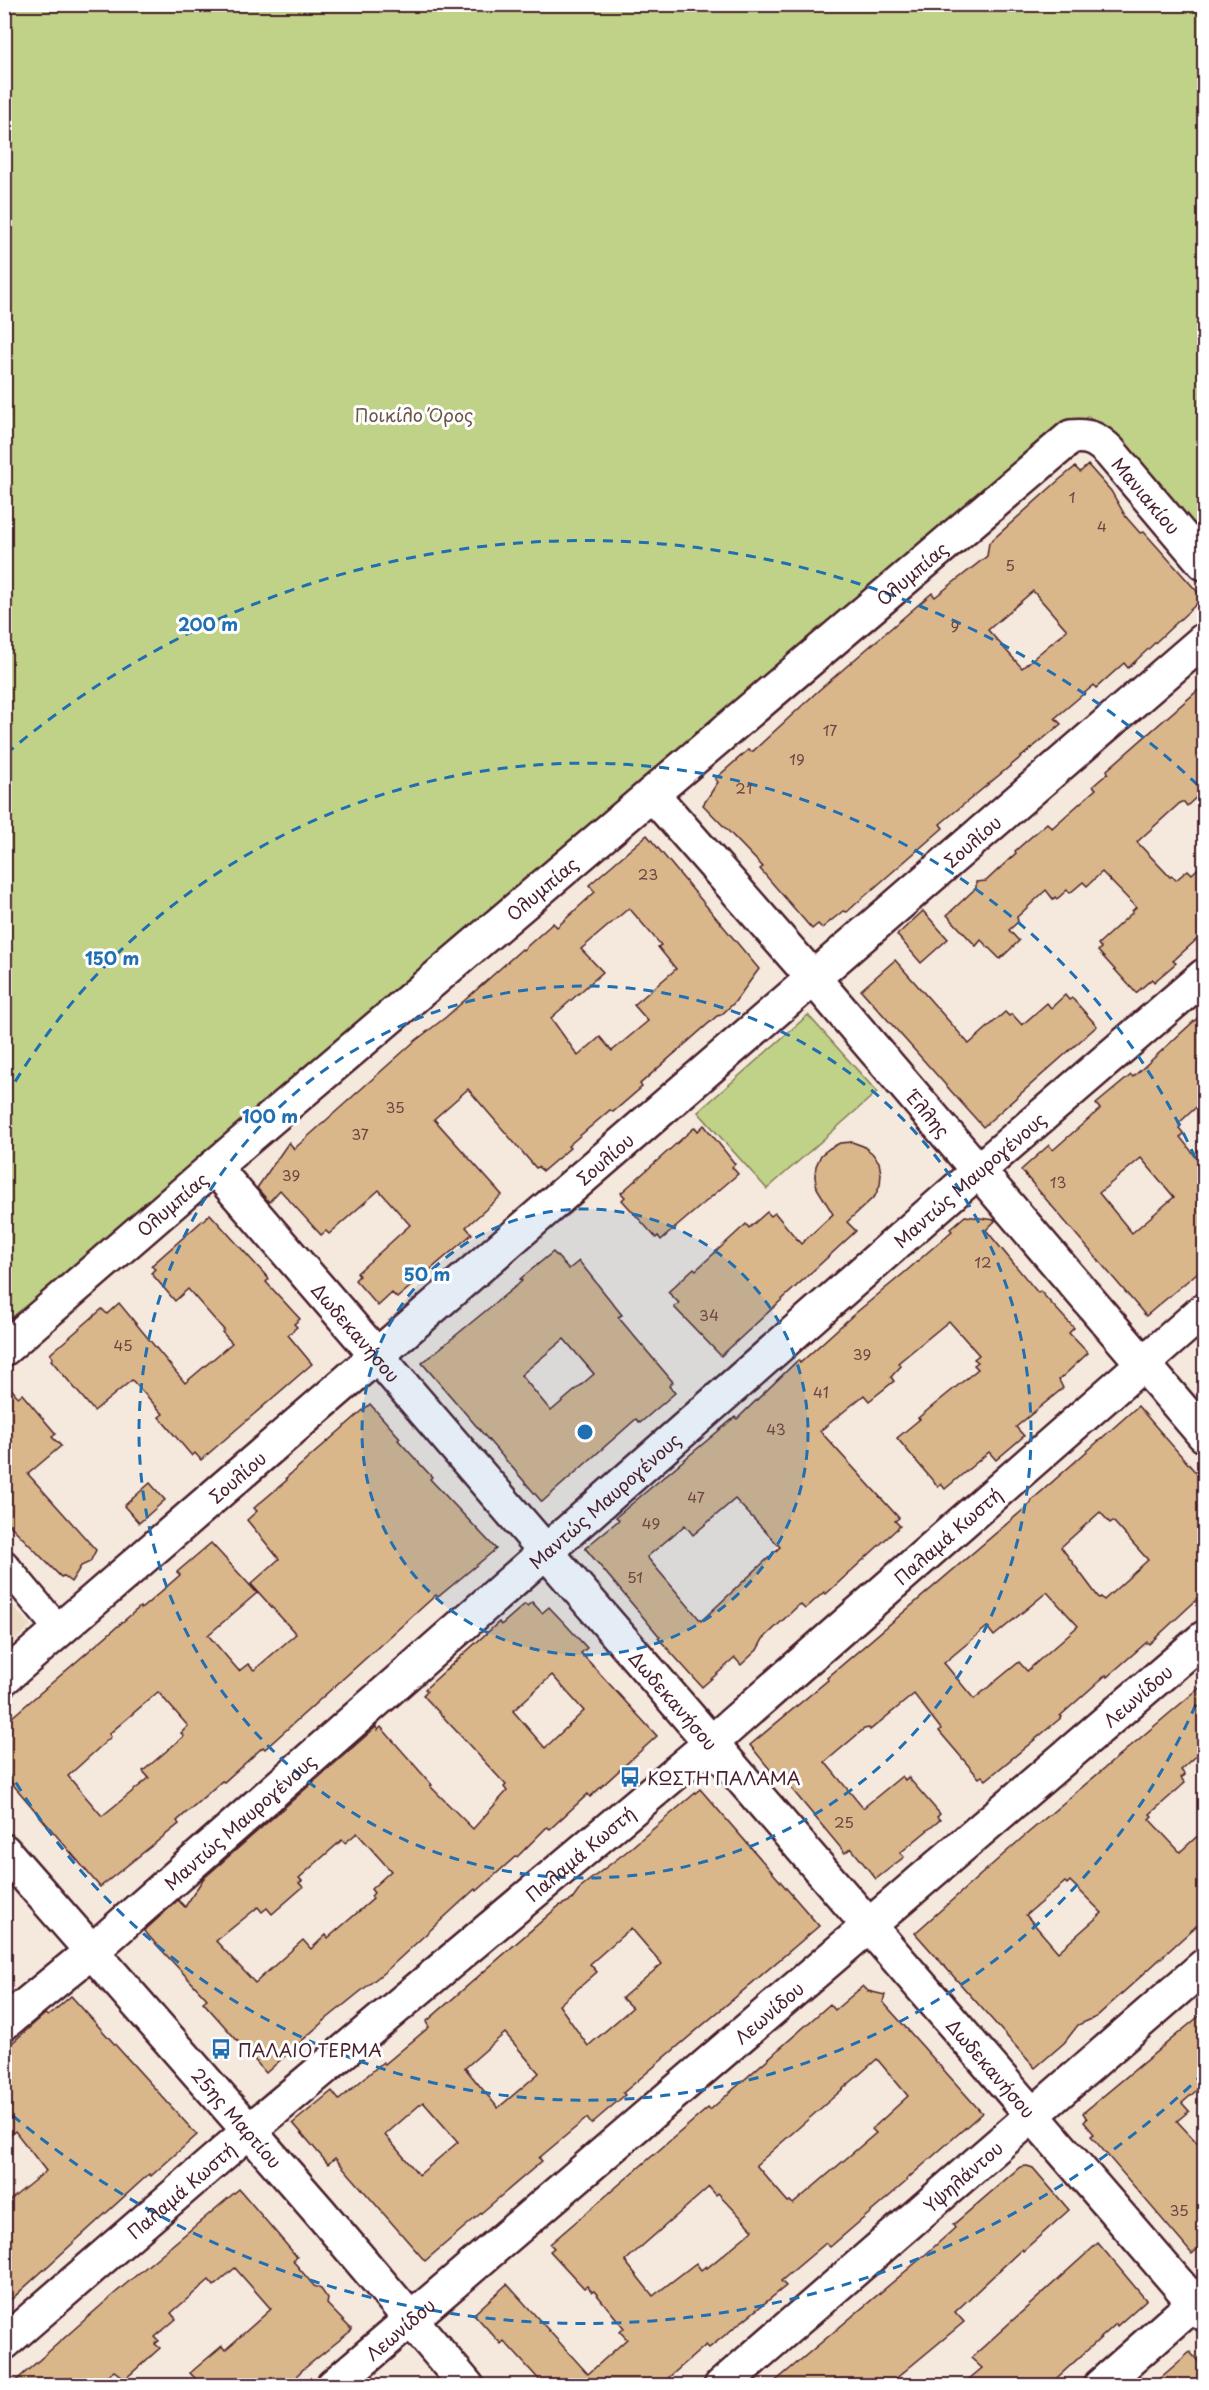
<svg xmlns="http://www.w3.org/2000/svg" width="1209" height="2390" font-family="'Playpen Sans',sans-serif">
<style>
.built{fill:#ecdac4}
.green{fill:#bfd287;stroke:#847859;stroke-width:1.5}
.building{fill:#d9b78b;stroke:#4a1f2b;stroke-width:1.5;fill-rule:evenodd}
.lines{fill:none;stroke-linecap:round;stroke-linejoin:round}
.pedestrian-casing{stroke:#4a1f2b;stroke-width:32}
.minor-casing{stroke:#4a1f2b;stroke-width:38}
.secondary-casing{stroke:#4a1f2b;stroke-width:38}
.pedestrian{stroke:#fff;stroke-width:27}
.minor{stroke:#fff;stroke-width:33}
.secondary{stroke:#fff;stroke-width:33}
.ring{fill:none;stroke:#1f6fb2;stroke-width:3;stroke-dasharray:10 8}
.labels{text-anchor:middle;dominant-baseline:central;stroke-width:6;stroke-linejoin:round;paint-order:stroke}
.number-label{font-size:15px;fill:#6e4543}
.park-label{font-size:18px;fill:#6d5547;stroke:#fff}
.street-label{font-size:18px;fill:#4a1f2b;stroke:#fff}
.poi-label{font-size:18px;fill:#4a1f2b;stroke:#fff;text-anchor:start}
.centre{fill:#1f6fb2;stroke:#fff;stroke-width:3}
.ring-label{font-size:18px;text-anchor:middle;font-weight:bold;fill:#1f6fb2;stroke:#fff;stroke-width:6;stroke-linejoin:round;paint-order:stroke}
</style>
<rect width="100%" height="100%" fill="#f4e9dc"/>
<filter id="ink" filterUnits="userSpaceOnUse"><feTurbulence type="fractalNoise" baseFrequency=".0167" numOctaves="2"/><feDisplacementMap in="SourceGraphic" scale="12" xChannelSelector="R" yChannelSelector="G"/><feConvolveMatrix kernelMatrix="1 2 1 2 8 2 1 2 1" color-interpolation-filters="sRGB"/></filter>
<g filter="url(#ink)">
<path class="built" d="M4 1596 31 1626 5 1650H4Z"/>
<g class="green">
<path d="M5 5H1204V547L1088 416 647 779 5 1330Z"/>
<path d="M808 1015 877 1092 767 1189 698 1112Z"/>
</g>
<g class="building">
<path d="M1088 465 1111 491 1126 517 1140 533 1144 532 1203 598 1128 668 1124 663 1096 688 1094 685 1055 718 1061 724 940 824 943 828 858 902 847 912 843 911 822 928 818 924 812 929 760 869 763 867 703 805 718 782 715 779 748 750 752 752 819 690 932 593 935 597 987 556 989 543 1059 480 1075 467 1080 472ZM1033 591 1067 630 1022 668 988 630Z"/>
<path d="M1204 685V790L1187 806 1184 802H1181L1137 842 1170 877 1172 876 1176 880 1188 870 1192 874 1204 863V933L1173 961 1176 963 1154 982 1152 979 1136 993 1098 951 1101 948 1098 944 1133 912 1132 911 1136 907 1102 872 1087 886 1083 882 1070 893 1067 890 1057 899 1055 897 1053 899 1046 890 1017 917 1018 922 1009 930 1019 941 1000 959 981 940 976 946 947 915 976 888V882L986 881 1016 853 1015 851 1047 823 1052 828 1096 789 1093 786 1108 773 1107 770Z"/>
<path d="M647 835 759 969 734 1003 721 1015 717 1016 640 1084 642 1087 613 1112 610 1110 568 1146 570 1148 543 1171 538 1167 536 1168 468 1089 434 1119 502 1195 466 1227 472 1234 397 1298 392 1293 378 1306 355 1280 359 1276 357 1273 410 1225 379 1190 329 1234 326 1231 321 1235 280 1190 269 1202 257 1188 289 1142 294 1149 415 1041 446 1017 522 949 523 950 553 923 557 927 595 892 589 885ZM629 908 661 945 658 947 676 969 634 1005 648 1021 612 1051 600 1037 578 1056 551 1018 603 972 581 949Z"/>
<path d="M923 911 948 939 921 963 897 935Z"/>
<path d="M895 960 969 1044 1005 1012 1009 1016 1012 1014 1022 1025 1047 1003 1051 1008 1065 995 1069 1000 1072 998 1097 1026 983 1127 861 990Z"/>
<path d="M1204 1012V1100L1179 1123 1181 1125 1179 1128 1184 1134 1180 1137 1204 1167V1267L1146 1316 1021 1170 1049 1145 1053 1150 1100 1109 1096 1104 1131 1075 1133 1077ZM1141 1158 1174 1197 1132 1233 1099 1193Z"/>
<path d="M704 1125 735 1164 732 1167 738 1174 661 1240 658 1236 656 1238 622 1200 625 1197 621 1193 695 1127 698 1131Z"/>
<path d="M852 1142 863 1146 872 1153 879 1162 881 1174 880 1185 875 1196 847 1222 856 1231 721 1356 674 1307 679 1303 668 1292 694 1268 696 1270 746 1224 749 1228 767 1212 771 1216 775 1213 801 1244 833 1214 817 1188 815 1177 816 1166 821 1155 830 1148 840 1143Z"/>
<path d="M210 1214 269 1279 266 1282 300 1319 294 1324 297 1327 288 1335 312 1364 201 1460 195 1453 192 1456 159 1417 163 1414 132 1380 94 1411 51 1360 53 1358 50 1354 102 1309 107 1314 119 1303 185 1383 232 1343 222 1332 224 1330 188 1289 175 1301 151 1273 155 1269 151 1266Z"/>
<path d="M965 1216 996 1220 986 1230 1038 1293 1040 1291 1074 1328 1069 1333 1088 1353 1059 1380 1063 1388 1016 1427 1024 1436 996 1460 989 1452 945 1489 941 1484 938 1487 897 1438 920 1419 918 1418 978 1369 974 1365 978 1362 974 1359 979 1355 949 1321 898 1363 901 1366 891 1377 894 1381 869 1401 864 1395 820 1431 899 1518 895 1521 900 1526 826 1594 824 1592 805 1609 800 1604 763 1639 757 1650 741 1665 735 1658 702 1687 658 1638 660 1637 585 1548 619 1520 616 1517 735 1417 737 1419 798 1360 800 1363 852 1316 904 1273 952 1231 950 1229ZM735 1499 780 1547 701 1621 647 1557 685 1525 693 1535Z"/>
<path d="M553 1252 569 1269 579 1261 622 1315 618 1317 673 1382 669 1386 675 1393 640 1423 636 1419 542 1502 422 1363 522 1281 520 1279ZM564 1339 594 1374 551 1411 521 1375Z"/>
<path d="M4 1380 18 1397 22 1394 56 1434 52 1437 61 1446 28 1474 96 1550 90 1562 81 1566 71 1582 63 1576 61 1577 4 1519Z"/>
<path d="M370 1404 400 1438 398 1440 432 1477 430 1479 496 1549 438 1597 436 1595 265 1749 263 1747 224 1782 222 1781 177 1821 179 1824 100 1887 4 1774V1724L140 1607 141 1609 180 1575 177 1572 211 1543 257 1593 208 1635 239 1671 248 1664 254 1670 296 1634 251 1584 279 1559 247 1520 257 1511 254 1508 287 1480 286 1478ZM158 1692 188 1726 181 1733 184 1736 143 1771 149 1778 102 1816 68 1776 111 1737 109 1734Z"/>
<path d="M1138 1406 1204 1482V1593L1149 1644 1147 1642 1107 1677 1106 1675 1060 1716 1062 1717 986 1780 982 1776 979 1778 939 1731 941 1729 914 1694 870 1730 869 1728 864 1729 825 1762 863 1808 902 1776 905 1780 908 1777 940 1814 937 1817 940 1820 900 1853 904 1857 876 1879 851 1848 845 1853 780 1775 776 1777 750 1745 828 1680 827 1678 1031 1503 1032 1500ZM1100 1512 1110 1523 1113 1521 1148 1560 1104 1600 1101 1597 1099 1598 1061 1547ZM1047 1592 1078 1626 1027 1671 1019 1662 974 1699 944 1663 987 1627 994 1636Z"/>
<path d="M150 1483 165 1500 139 1523 124 1506Z"/>
<path d="M532 1602 542 1613 549 1607 567 1626 587 1648 581 1653 657 1736 590 1797 588 1794 550 1829 547 1827 517 1857 516 1856 477 1891 475 1889 387 1970 325 2020 266 2073 203 2002 207 1999 144 1931 178 1900 185 1907 203 1879 376 1727 378 1730 381 1727 432 1785 430 1786 473 1829 507 1791 504 1787 506 1785 423 1695 427 1691 425 1689 499 1622 501 1625 525 1604 527 1606ZM552 1675 584 1711 545 1748 513 1711ZM357 1833 391 1871 371 1889 374 1893 371 1896 373 1899 328 1938 326 1935 311 1949 303 1940 255 1983 216 1941 258 1907 262 1912 267 1908 272 1914 303 1887 299 1883 302 1881 299 1878 342 1840 345 1843Z"/>
<path d="M1204 1684V1749L1181 1770 1185 1775 1181 1778 1185 1783 1150 1814 1152 1816 1149 1819 1180 1852 1204 1830V1919L1096 2017 1078 2025 1064 2043 1035 2068 915 1933 1022 1838ZM1070 1881 1102 1913 1058 1952 1026 1915 1065 1882 1067 1884Z"/>
<path d="M700 1789 819 1926 623 2093 625 2095 591 2124 587 2118 539 2158 542 2161 425 2261 335 2158 328 2164 293 2123 332 2091 339 2100 383 2062 385 2064 429 2027 426 2022 559 1906 572 1900 582 1886 626 1852ZM631 1928 662 1964 622 1998 632 2008 588 2046 559 2005 597 1972 590 1964ZM505 2033 539 2073 498 2108 465 2068ZM423 2102 458 2142 419 2175 385 2135Z"/>
<path d="M863 1986 868 1991 885 1995 883 2002 982 2113 906 2180 907 2181 830 2247 826 2243 781 2281 786 2286 709 2348 706 2345 660 2385H544L504 2341 501 2344 474 2314 507 2284 588 2374 627 2339 620 2332 624 2328 594 2291 592 2292 587 2286 584 2288 550 2251 554 2248 550 2244 708 2108 710 2110 830 2004 835 2010ZM877 2059 908 2096 872 2129 876 2133 793 2204 790 2201 788 2202 756 2165ZM709 2187 716 2195 718 2193 753 2230 707 2268 706 2266 701 2270 696 2263 653 2296 625 2261Z"/>
<path d="M71 1996 197 2135 151 2176 149 2174 4 2306V2205L46 2171 15 2131 4 2140V2050L45 2014 48 2016Z"/>
<path d="M1204 2012V2084L1182 2103 1189 2111 1177 2121 1204 2150V2243L1192 2254 1091 2136 1094 2134 1084 2122 1087 2119 1083 2113Z"/>
<path d="M1027 2166 1033 2168 1069 2210 1023 2251 1022 2249 955 2312 964 2322 888 2385H771L926 2254 955 2228 953 2225 1020 2167Z"/>
<path d="M239 2189 297 2257 293 2261 314 2286 321 2289 328 2299 327 2304 352 2330 300 2372 296 2379 282 2385H202L190 2373 222 2346 225 2350 271 2309 235 2268 214 2286 209 2280 171 2313 176 2319 155 2337 159 2341 155 2344 160 2348 125 2379 114 2371 97 2385H11L114 2294Z"/>
<path d="M1098 2243 1146 2300 1117 2326 1116 2324 1049 2385H962L982 2368 971 2358Z"/>
<path d="M1190 2352 1204 2368V2385H1152Z"/>
</g>
<g class="lines">
<g class="pedestrian-casing">
<path id="pedestrian" d="M4 1564 59 1630"/>
</g>
<g class="minor-casing">
<g id="minor">
<path id="s1" d="M652 794 815 980 1204 1435"/>
<path id="s2" d="M214 1167 1204 2314"/>
<path id="s3" d="M4 1349 214 1167 1071 437C1089 435 1097 439 1110 452L1204 563"/>
<path id="s4" d="M4 1678 1204 640"/>
<path id="s5" d="M4 2023 92 1951 979 1170 1204 976"/>
<path id="s6" d="M4 2343 249 2131 711 1743 1204 1310"/>
<path id="s7" d="M333 2386 1204 1638"/>
<path id="s8" d="M721 2386 1204 1966"/>
<path d="M1100 2386 1204 2294"/>
</g>
</g>
<g class="secondary-casing">
<g id="secondary">
<path id="s9" d="M4 1851 319 2211 467 2386"/>
</g>
</g>
<use href="#pedestrian" class="pedestrian"/>
<use href="#minor" class="minor"/>
<use href="#secondary" class="secondary"/>
</g>
</g>
<circle cx="585" cy="1432" r="223" fill="#1f6fb2" fill-opacity=".12"/>
<g class="ring">
<circle cx="585" cy="1432" r="223"/>
<circle cx="585" cy="1432" r="446"/>
<path d="M1203 1688A669 669 0 0 1 6 1766M6 1097A669 669 0 0 1 1203 1176"/>
<path d="M1204 2073A891 891 0 0 1 6 2110M6 754A891 891 0 0 1 1204 791"/>
</g>
<defs>
<g id="bus-bare" transform="scale(1.62)"><path d="M-5-6H5V4H4V6H2V4H-2V6H-4V4H-5ZM-3.5-4V0h7V-4ZM-3.5 1.2v1.5H-2V1.2ZM2 1.2v1.5H3.5V1.2Z" fill="#1f6fb2" stroke="#fff" stroke-width="2.5" paint-order="stroke"/></g>
</defs>
<g fill-rule="evenodd">
<use href="#bus-bare" x="630" y="1777"/>
<use href="#bus-bare" x="221" y="2049"/>
</g>
<g class="labels">
<g class="number-label">
<text x="1072" y="496">1</text>
<text x="1102" y="525">4</text>
<text x="1010" y="564">5</text>
<text x="955" y="625">9</text>
<text x="830" y="729">17</text>
<text x="797" y="758">19</text>
<text x="744" y="787">21</text>
<text x="648" y="873">23</text>
<text x="395" y="1106">35</text>
<text x="360" y="1133">37</text>
<text x="291" y="1174">39</text>
<text x="1058" y="1181">13</text>
<text x="983" y="1261">12</text>
<text x="709" y="1314">34</text>
<text x="123" y="1344">45</text>
<text x="862" y="1353">39</text>
<text x="821" y="1391">41</text>
<text x="776" y="1428">43</text>
<text x="696" y="1496">47</text>
<text x="651" y="1522">49</text>
<text x="635" y="1576">51</text>
<text x="844" y="1821">25</text>
<text x="1179" y="2209">35</text>
</g>
<g class="park-label">
<text x="414" y="414">Ποικίλο Όρος</text>
</g>
<g class="street-label">
<text stroke="none"><textPath href="#s3" startOffset="1504">Μανιακίου</textPath></text>
<text stroke="none"><textPath href="#s3" startOffset="1194">Ολυμπίας</textPath></text>
<text stroke="none"><textPath href="#s4" startOffset="1280">Σουλίου</textPath></text>
<text stroke="none"><textPath href="#s3" startOffset="708">Ολυμπίας</textPath></text>
<text stroke="none"><textPath href="#s1" startOffset="423">Έλλης</textPath></text>
<text stroke="none"><textPath href="#s4" startOffset="794">Σουλίου</textPath></text>
<text stroke="none"><textPath href="#s5" startOffset="1282">Μαντώς Μαυρογένους</textPath></text>
<text stroke="none"><textPath href="#s3" startOffset="222">Ολυμπίας</textPath></text>
<text stroke="none"><textPath href="#s2" startOffset="218">Δωδεκανήσου</textPath></text>
<text stroke="none"><textPath href="#s4" startOffset="308">Σουλίου</textPath></text>
<text stroke="none"><textPath href="#s5" startOffset="796">Μαντώς Μαυρογένους</textPath></text>
<text stroke="none"><textPath href="#s6" startOffset="1242">Παλαμά Κωστή</textPath></text>
<text stroke="none"><textPath href="#s7" startOffset="1060">Λεωνίδου</textPath></text>
<text stroke="none"><textPath href="#s2" startOffset="704">Δωδεκανήσου</textPath></text>
<text stroke="none"><textPath href="#s5" startOffset="310">Μαντώς Μαυρογένους</textPath></text>
<text stroke="none"><textPath href="#s6" startOffset="756">Παλαμά Κωστή</textPath></text>
<text stroke="none"><textPath href="#s7" startOffset="574">Λεωνίδου</textPath></text>
<text stroke="none"><textPath href="#s2" startOffset="1190">Δωδεκανήσου</textPath></text>
<text stroke="none"><textPath href="#s9" startOffset="354">25ης Μαρτίου</textPath></text>
<text stroke="none"><textPath href="#s8" startOffset="320">Υψηλάντου</textPath></text>
<text stroke="none"><textPath href="#s6" startOffset="234">Παλαμά Κωστή</textPath></text>
<text stroke="none"><textPath href="#s7" startOffset="88">Λεωνίδου</textPath></text>
</g>
<g class="poi-label">
<text x="647" y="1777">ΚΩΣΤΗ ΠΑΛΑΜΑ</text>
<text x="238" y="2049">ΠΑΛΑΙΟ ΤΕΡΜΑ</text>
</g>
</g>
<circle cx="585" cy="1432" r="9" class="centre"/>
<g class="ring-label">
<text x="208" y="631">200 m</text>
<text x="112" y="965">150 m</text>
<text x="270" y="1123">100 m</text>
<text x="427" y="1281">50 m</text>
</g>
<rect width="1209" height="2390" fill="none" stroke="#fff" stroke-width="24"/>
<rect x="12" y="12" width="1185" height="2366" fill="none" stroke="#4a1f2b" stroke-width="2" filter="url(#ink)"/>
</svg>
